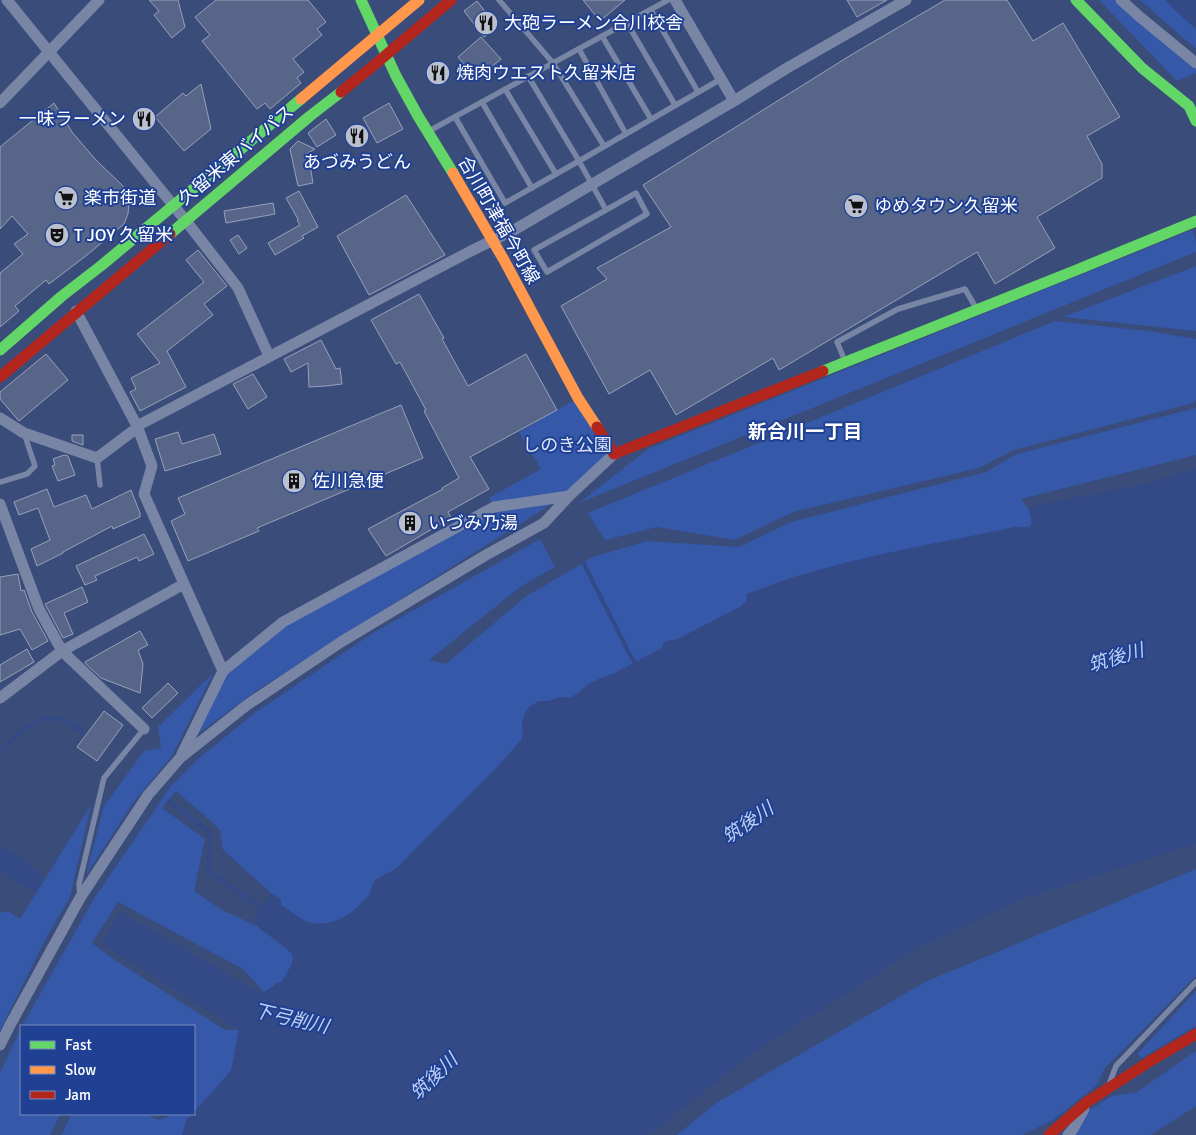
<svg xmlns="http://www.w3.org/2000/svg" width="1196" height="1135" font-family="Signika,'Noto Sans JP',sans-serif">
<style>
.green{fill:#3558a9}
.water{fill:#334a86}
.lines{fill:none;stroke-linecap:round;stroke-linejoin:round}
.stream{stroke:#334a86;stroke-width:4}
.river{stroke:#334a86;stroke-width:21}
.building{fill:#566588;stroke:#98a1ba}
.lane{stroke:#7885a4;stroke-width:5.5}
.street{stroke:#7885a4;stroke-width:11}
.fast{stroke:#63d668;stroke-width:11}
.slow{stroke:#ff974d;stroke-width:11}
.jam{stroke:#b3261e;stroke-width:11}
.labels{text-anchor:middle;dominant-baseline:central;stroke-width:4;stroke-linejoin:round;paint-order:stroke}
.poi-label{font-size:18px;fill:#fff;stroke:#204193;text-anchor:start}
.street-label{font-size:18px;fill:#fff;stroke:#204193}
.park-label{font-size:18px;fill:#d9e3fa;stroke:#204193}
.neighbourhood-label{font-size:19px;font-weight:bold;fill:#fff;stroke:#204193}
.water-label{font-size:19px;font-style:italic;fill:#bfd0f4;stroke:#204193}
</style>
<rect width="100%" height="100%" fill="#3a4c79"/>
<g class="green">
<path d="M1099 0H1129L1196 69V73L1177 81Z"/>
<path d="M1140 0H1165L1196 29V49Z"/>
<path d="M1192 230 1196 242V252L579 503 648 449Z"/>
<path d="M1196 266V331L1063 317Z"/>
<path d="M1055 321 1148 331 1196 339V400L1193 403 1014 450 979 468 793 512 735 540 657 527 605 540 588 513Z"/>
<path d="M578 398 614 454 569 496 494 507 489 498 541 469 519 432Z"/>
<path d="M1196 408V455L1021 499 1029 510 1032 523 1029 527H1016L846 563 797 576 747 594 746 601 742 606 678 639 664 642 662 648 615 673 599 679 587 685 579 693 569 698 561 697 549 701H540L530 706 524 715 522 725 523 730 522 739 500 764 396 869 375 880 369 895 351 914 337 921 319 924 309 923 301 919 281 905V899L271 893 223 850 220 830 211 821 176 791 162 808 205 839 194 891 222 910 257 926 290 951 293 957 292 964 282 982 276 984 264 992 243 969 118 902 92 943 116 961 225 1030H239L231 1071 194 1112V1026H22L95 897 171 786 198 759 256 712 373 633 540 539 555 567 520 587 429 660 446 664 525 597 593 557 647 541 739 547 791 522 986 472 1017 454Z"/>
<path d="M556 501 259 689 195 736 227 675 281 627 498 511Z"/>
<path d="M213 673 172 756 133 803 86 875 104 806 144 751 161 748 158 727Z"/>
<path d="M91 805 70 897 45 940 0 1031V913L8 911 20 919Z"/>
<path d="M1196 869V976L1104 1069 1097 1085 1053 1120 1022 1135H677L716 1103 925 982Z"/>
<path d="M1196 991V1026L1142 1058 1137 1054Z"/>
<path d="M21 1028V1114H60L50 1135H0V1073Z"/>
<path d="M1196 1051V1106L1151 1135H1073L1088 1111 1112 1096 1137 1092Z"/>
<path d="M71 1114H146L158 1120 170 1116V1114H192L187 1119 182 1135H62Z"/>
</g>
<path class="water" d="M1196 468V844L1100 874 1020 900 921 946 758 1050 648 1135H182L187 1119 192 1114H194V1112L231 1071 239 1030 101 943 120 912 250 987 264 992 276 984 282 982 292 964 293 957C285 941 263 936 253 920L271 893 281 899V905C290 911 298 918 308 922 329 930 357 912 369 895 372 891 372 884 375 881 379 876 391 872 396 869L500 764 522 739 523 730 522 725 524 715 530 706 540 701H549L561 697 569 698 579 693 587 685 599 679 615 673 662 648 664 642 678 639 742 606 746 601 747 594C764 588 781 581 798 576 869 554 943 542 1016 527H1029L1032 523 1029 510 1032 506 1149 483Z"/>
<g class="lines">
<g class="stream">
<path d="M577 551 580 556"/>
<path d="M583 562 630 655 637 666"/>
<path d="M0 750 29 726 45 718 65 720 82 732"/>
<path d="M169 801 210 833 208 871 264 910"/>
</g>
<g class="river">
<path d="M1179 0 1196 15"/>
<path d="M0 857 32 880"/>
</g>
</g>
<g class="building">
<path d="M149 0H178L185 27 172 38 154 15 159 11Z"/>
<path d="M216 0H308L326 22 317 29 322 35 293 59 304 72 297 78 301 83 270 109 265 103 257 109 202 41 210 35 195 17Z"/>
<path d="M583 0H625L600 21Z"/>
<path d="M847 0H887L857 17Z"/>
<path d="M945 0H1007L1033 41 1063 23 1120 117 1087 136 1102 164V178L1037 217 1055 248 995 284 977 252 779 370 773 358 676 415 650 370 609 394 561 306 607 279 597 268 671 227 643 185 851 55Z"/>
<path d="M477 1 497 27 484 37 464 11Z"/>
<path d="M481 37 501 59 477 79 458 57Z"/>
<path d="M201 84 211 129 184 151 155 117 183 93 186 96Z"/>
<path d="M54 103 72 132 95 159 123 186 127 193 129 202 128 214 124 224 87 255 49 284 46 280 15 306 19 311 0 327V273L23 254 14 244 28 234 12 216 0 229V147Z"/>
<path d="M389 103 403 129 377 143 363 118Z"/>
<path d="M326 119 336 135 317 147 308 133Z"/>
<path d="M298 141 315 149 308 153 313 183 298 186 290 149Z"/>
<path d="M299 191 318 227 302 236 304 238 275 255 268 243 300 225 297 220 298 219 286 198Z"/>
<path d="M406 195 445 255 369 295 337 236Z"/>
<path d="M273 203 275 214 226 223 224 211Z"/>
<path d="M238 235 247 248 239 254 230 240Z"/>
<path d="M198 250 227 286 204 304 213 315 167 351 186 387 140 411 130 392 136 389 131 378 160 363 137 334 204 282 186 260Z"/>
<path d="M419 294 444 338 442 339 468 386 526 354 557 410 470 457 489 489 448 512 451 518 386 556 368 529 443 489 442 488 459 478 424 411 426 410 400 362 396 364 371 320Z"/>
<path d="M321 340 336 369 340 368 342 384 326 386 309 387 308 363 291 372 284 359Z"/>
<path d="M46 354 68 380 19 421 0 399V392Z"/>
<path d="M253 374 267 397 248 409 233 384Z"/>
<path d="M401 405 423 458 257 528 259 531 188 561 171 521 185 514 178 498Z"/>
<path d="M178 432 182 444 214 434 221 454 165 471 155 439Z"/>
<path d="M72 435H83V445L72 441Z"/>
<path d="M64 455 68 456 75 475 58 481 52 466 55 465 53 459Z"/>
<path d="M47 489 54 507 86 495 92 509 131 490 140 513V517L113 529 112 526 63 552V553L37 566 31 549 50 540 38 508 19 515 14 502Z"/>
<path d="M144 534 154 554 139 561 137 557 95 576 97 580 85 585 76 566Z"/>
<path d="M18 574 21 591 24 590 32 612 48 641 32 650 20 629 0 635V577Z"/>
<path d="M82 587 88 602 64 613 73 634 63 638 45 604Z"/>
<path d="M140 631 148 645 138 650 143 664 140 693 101 678 86 664 85 662Z"/>
<path d="M27 649 34 662 0 682V665Z"/>
<path d="M168 683 178 693 152 718 142 708Z"/>
<path d="M104 711 123 725 97 761 77 747Z"/>
</g>
<g class="lines">
<g class="lane">
<path d="M499 0 553 63 604 146"/>
<path d="M651 10 698 92"/>
<path d="M627 23 675 105"/>
<path d="M602 36 651 119"/>
<path d="M579 49 626 134"/>
<path d="M505 89 556 174"/>
<path d="M482 102 532 188"/>
<path d="M455 117 505 203 579 161 528 76"/>
<path d="M429 131 668 0"/>
<path d="M606 210 534 250 547 272 647 214 636 193 606 210 579 161 721 79"/>
<path d="M845 361 837 342 898 309 965 289 976 308"/>
<path d="M97 458 100 485"/>
<path d="M0 482 27 474 35 466 24 433"/>
<path d="M80 896 79 884 104 778 144 729"/>
<path d="M1110 1082 1116 1066 1196 982"/>
</g>
<g class="street">
<path d="M7 0 186 221 238 288 269 356"/>
<path d="M675 0 734 101"/>
<path d="M1121 0 1140 17 1196 63"/>
<path d="M0 103 99 0"/>
<path d="M76 311 137 426 152 466 144 494 223 671"/>
<path d="M0 418 24 433 97 458 137 428"/>
<path d="M137 426 469 252 514 230 734 101 787 68 906 0"/>
<path d="M0 504 39 609 62 651 144 729"/>
<path d="M0 698 62 651 184 584"/>
<path d="M182 754 223 671 283 622 494 507 569 496"/>
<path d="M0 1045 10 1025 80 898 148 795 180 758 247 705 341 642 486 555 544 523 569 496 614 454"/>
<path d="M1068 1135 1073 1129 1084 1109"/>
</g>
<g class="fast">
<path d="M361 0 396 76 418 116 453 173"/>
<path d="M1076 0 1142 68 1189 106 1196 121"/>
<path d="M170 234 310 116 341 92"/>
<path d="M0 350 62 296 102 265 301 99"/>
<path d="M823 371 1074 271 1196 221"/>
</g>
<g class="slow">
<path d="M301 99 419 0"/>
<path d="M453 173 504 260 578 398 597 427"/>
</g>
<g class="jam">
<path d="M341 92 373 66 451 0"/>
<path d="M0 377 170 234"/>
<path d="M597 427 614 454 823 371"/>
<path d="M1049 1135 1087 1102 1152 1060 1196 1034"/>
</g>
</g>
<defs>
<g id="restaurant-disc" transform="scale(1.25)"><circle r="9.5" fill="#bac0d0" stroke="#204193"/><path d="M-5-6h1v4h1v-4h1v4h1v-4h1v5L-1.5 .5V6h-2V.5L-5-1ZM5-6V6H3V1.5H1.5Q1.5-4 5-6Z" fill="#111"/></g>
<g id="supermarket-disc" transform="scale(1.25)"><circle r="9.5" fill="#bac0d0" stroke="#204193"/><path d="M-6-5.5h2.5l.6 2H6L4.5 2H-2.5L-4.4-4H-6ZM-1.5 3.2a1.3 1.3 0 1 0 .1 0ZM3 3.2a1.3 1.3 0 1 0 .1 0Z" fill="#111"/></g>
<g id="theatre-disc" transform="scale(1.25)"><circle r="9.5" fill="#bac0d0" stroke="#204193"/><path d="M-5-5.5Q0-4 5-5.5V0Q5 5 0 6Q-5 5-5 0ZM-3.3-2.5H-1v1.5H-3.3ZM1-2.5H3.3v1.5H1ZM-2.8 1Q0 5.5 2.8 1Z" fill="#111"/></g>
<g id="building-disc" transform="scale(1.25)"><circle r="9.5" fill="#bac0d0" stroke="#204193"/><path d="M-4-6H4V6H1V3H-1V6H-4ZM-2.5-4.3h1.7v1.8h-1.7ZM.8-4.3h1.7v1.8H.8ZM-2.5-1h1.7V.8h-1.7ZM.8-1h1.7V.8H.8Z" fill="#111"/></g>
</defs>
<g fill-rule="evenodd">
<use href="#restaurant-disc" x="486" y="23"/>
<use href="#restaurant-disc" x="438" y="73"/>
<use href="#restaurant-disc" x="144" y="119"/>
<use href="#restaurant-disc" x="357" y="136"/>
<use href="#supermarket-disc" x="66" y="198"/>
<use href="#supermarket-disc" x="856" y="206"/>
<use href="#theatre-disc" x="57" y="235"/>
<use href="#building-disc" x="294" y="481"/>
<use href="#building-disc" x="410" y="523"/>
</g>
<g class="labels">
<g class="poi-label">
<text x="504" y="23">大砲ラーメン合川校舎</text>
<text x="456" y="73">焼肉ウエスト久留米店</text>
<text x="126" y="119" text-anchor="end">一味ラーメン</text>
<text x="357" y="162" text-anchor="middle">あづみうどん</text>
<text x="84" y="198">楽市街道</text>
<text x="874" y="206">ゆめタウン久留米</text>
<text x="74" y="235">T JOY 久留米</text>
<text x="312" y="481">佐川急便</text>
<text x="428" y="523">いづみ乃湯</text>
</g>
<g class="street-label">
<text transform="translate(236 155) rotate(-40)">久留米東バイパス</text>
<text transform="translate(499 220) rotate(60)">合川町津福今町線</text>
</g>
<g class="park-label">
<text x="567" y="445">しのき公園</text>
</g>
<g class="neighbourhood-label">
<text x="805" y="432">新合川一丁目</text>
</g>
<g class="water-label">
<text transform="translate(1116 658) rotate(-17)">筑後川</text>
<text transform="translate(748 823) rotate(-35)">筑後川</text>
<text transform="translate(291 1019) rotate(13)">下弓削川</text>
<text transform="translate(434 1077) rotate(-44)">筑後川</text>
</g>
</g>
<rect x="20" y="1025" width="175" height="90" fill="#204193" stroke="#798dbe"/>
<rect x="30" y="1041" width="25" height="8" fill="#63d668" stroke="#798dbe"/>
<text x="65" y="1050" font-size="15" fill="#ffffff">Fast</text>
<rect x="30" y="1066" width="25" height="8" fill="#ff974d" stroke="#798dbe"/>
<text x="65" y="1075" font-size="15" fill="#ffffff">Slow</text>
<rect x="30" y="1091" width="25" height="8" fill="#b3261e" stroke="#798dbe"/>
<text x="65" y="1100" font-size="15" fill="#ffffff">Jam</text>
</svg>
